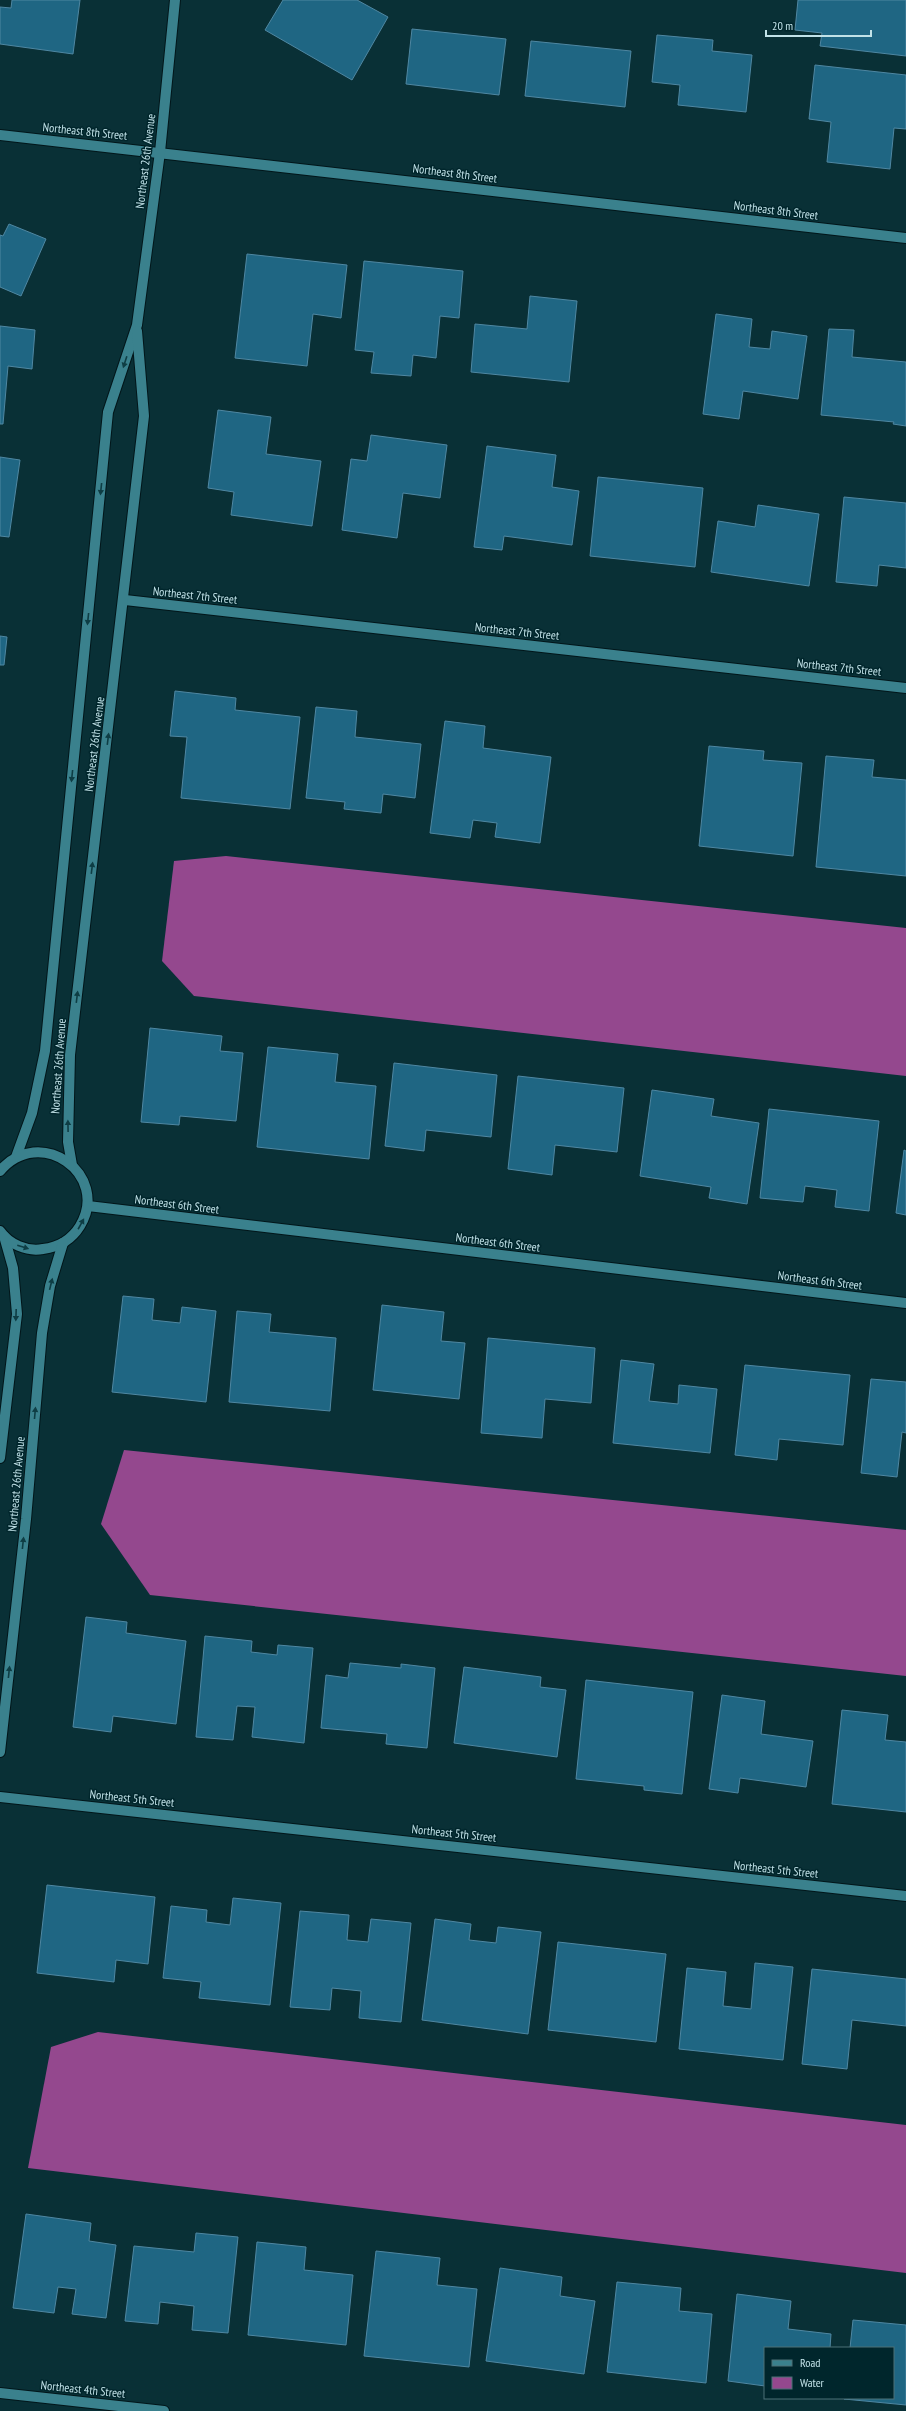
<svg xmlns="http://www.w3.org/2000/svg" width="906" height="2411" font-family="'PT Sans Narrow',sans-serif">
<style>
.water{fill:#94488e}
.building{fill:#1f6683;stroke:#4f87a2}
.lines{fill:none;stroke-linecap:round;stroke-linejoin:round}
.minor-casing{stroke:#02161a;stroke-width:12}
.minor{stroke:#3a818d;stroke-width:10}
.oneway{fill:#0e3d44}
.labels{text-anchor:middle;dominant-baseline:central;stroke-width:3;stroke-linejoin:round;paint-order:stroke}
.street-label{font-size:12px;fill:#c1e2e8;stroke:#00262c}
</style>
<rect width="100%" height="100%" fill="#093036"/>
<g class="water">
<path d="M226 856 906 928V1076L194 996 162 961 174 861Z"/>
<path d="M124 1450 906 1530V1676L150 1595 101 1524Z"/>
<path d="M98 2032 906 2125V2273L28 2168 51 2047Z"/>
</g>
<g class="building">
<path d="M12 0H80L73 54 0 44V7L11 8Z"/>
<path d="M283 0H357L388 17 352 80 265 30Z"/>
<path d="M798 0H906V56L820 46 822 33 795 30Z"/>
<path d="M412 29 506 39 499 95 406 84Z"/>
<path d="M657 35 713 40 712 51 752 55 746 112 678 105 680 85 652 82Z"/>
<path d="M531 41 631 51 625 107 525 96Z"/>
<path d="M815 65 906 75V129L894 128 890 169 827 162 831 122 809 119Z"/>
<path d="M9 224 46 239 21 296 0 287V235L3 236Z"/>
<path d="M247 254 347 265 341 318 313 314 307 366 235 358Z"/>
<path d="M364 261 463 271 459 318 440 316 436 358 413 355 411 376 371 373 374 352 355 350Z"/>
<path d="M530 296 577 301 569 382 471 372 475 324 527 329Z"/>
<path d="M716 314 752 319 749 347 770 349 772 331 807 336 798 399 743 391 739 419 703 414Z"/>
<path d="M0 326 35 330 32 369 8 366 3 424H0Z"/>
<path d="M829 329 854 330 852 357 906 362V426L893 424 894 422 821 415Z"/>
<path d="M218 410 271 417 266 454 321 461 312 526 231 515 234 492 208 488Z"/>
<path d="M371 435 447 445 440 498 403 493 397 538 342 530 351 459 367 461Z"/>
<path d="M487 446 556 455 552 487 579 491 572 545 504 536 502 550 474 547Z"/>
<path d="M0 457 20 460 9 537 0 536Z"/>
<path d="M598 477 703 488 695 567 590 556Z"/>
<path d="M844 497 906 503V568L879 565 877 586 836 582Z"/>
<path d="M758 505 819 514 809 586 711 572 718 521 755 527Z"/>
<path d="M0 636 7 637 4 665H0Z"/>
<path d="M175 691 236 698 235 710 300 717 290 809 181 798 187 737 170 736Z"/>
<path d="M316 707 357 711 355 737 421 744 415 798 383 794 381 813 344 809 345 802 306 798Z"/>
<path d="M445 721 485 726 483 748 551 757 540 843 495 837 497 823 473 820 470 838 430 833Z"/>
<path d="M709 746 764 751 763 760 802 763 793 856 699 846Z"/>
<path d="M826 756 874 760 872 777 906 780V876L816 867Z"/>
<path d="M150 1028 222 1036 220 1051 243 1053 236 1121 180 1116 179 1125 141 1122Z"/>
<path d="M268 1047 338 1054 335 1082 376 1086 369 1159 257 1147Z"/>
<path d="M394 1063 497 1075 491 1137 426 1130 424 1151 385 1146Z"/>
<path d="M518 1076 624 1088 617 1152 555 1145 552 1175 508 1169Z"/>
<path d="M652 1090 714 1099 711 1116 759 1123 747 1204 709 1198 711 1187 640 1176Z"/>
<path d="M769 1109 879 1121 869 1211 835 1207 837 1190 805 1186 803 1202 760 1198Z"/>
<path d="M904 1150 906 1151V1215L896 1213Z"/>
<path d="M123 1296 154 1299 152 1320 180 1323 182 1307 216 1311 206 1402 112 1392Z"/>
<path d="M382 1305 444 1312 441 1341 465 1343 459 1399 373 1390Z"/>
<path d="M237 1311 271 1314 269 1332 336 1338 330 1411 229 1402Z"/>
<path d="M488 1338 595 1348 591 1403 545 1399 542 1438 481 1433Z"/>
<path d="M621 1360 654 1364 649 1401 678 1404 679 1385 717 1389 710 1453 613 1443Z"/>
<path d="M745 1365 850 1375 843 1445 779 1439 777 1460 735 1455Z"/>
<path d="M871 1379 906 1382V1433L902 1432 897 1477 861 1473Z"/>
<path d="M86 1617 127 1622 126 1633 186 1641 176 1724 113 1716 111 1732 73 1727Z"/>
<path d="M205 1636 252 1641 251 1652 277 1655 278 1645 313 1648 304 1743 252 1737 255 1707 237 1706 233 1740 196 1737Z"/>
<path d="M350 1663 401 1668V1664L435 1668 427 1748 386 1744 387 1734 321 1728 326 1675 348 1678Z"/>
<path d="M464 1667 541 1677 540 1687 566 1690 557 1757 454 1743Z"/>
<path d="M586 1680 693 1692 682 1794 644 1790V1786L576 1779Z"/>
<path d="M722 1695 765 1701 761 1734 813 1741 806 1787 740 1778 738 1793 709 1789Z"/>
<path d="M842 1710 888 1715 885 1740 906 1742V1812L832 1804Z"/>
<path d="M47 1885 155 1897 148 1964 116 1960 114 1982 37 1973Z"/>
<path d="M233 1898 281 1903 270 2005 199 1998 201 1982 163 1978 171 1906 207 1910 206 1922 230 1925Z"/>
<path d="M300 1911 349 1915 347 1940 368 1942 371 1919 411 1923 401 2022 359 2018 361 1991 332 1988 330 2010 290 2007Z"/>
<path d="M435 1919 471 1924 469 1940 496 1943 498 1927 541 1932 528 2034 422 2020Z"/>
<path d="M558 1942 666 1954 656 2042 548 2030Z"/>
<path d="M755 1963 793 1967 783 2060 679 2049 687 1968 726 1972 723 2006 751 2009Z"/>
<path d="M812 1969 906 1979V2026L852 2020 847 2069 802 2064Z"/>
<path d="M26 2214 91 2223 89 2241 116 2245 106 2318 72 2314 76 2289 58 2287 54 2313 13 2308Z"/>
<path d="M196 2233 238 2237 228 2333 192 2330 194 2306 160 2302 158 2324 125 2321 134 2246 194 2252Z"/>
<path d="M257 2242 306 2247 304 2270 353 2275 346 2345 248 2335Z"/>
<path d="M376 2251 440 2258 437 2285 477 2289 469 2367 364 2356Z"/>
<path d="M500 2268 562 2277 560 2296 595 2301 584 2374 486 2361Z"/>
<path d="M617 2282 681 2288 679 2311 712 2314 706 2383 607 2372Z"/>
<path d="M737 2294 791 2301 788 2329 831 2334 830 2348H765V2386L728 2381Z"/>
<path d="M853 2320 906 2325V2405L844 2399 893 2398V2348H850Z"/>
</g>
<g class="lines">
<g class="minor-casing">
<g id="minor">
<path d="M0 135 906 238"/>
<path d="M125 600 906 688"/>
<path d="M16 1157 32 1113 45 1051 108 412 137 325 160 152 175 0"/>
<path d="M72 1165 68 1142 70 1055 144 416 137 331"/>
<path d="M0 1171C39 1124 111 1174 80 1226 72 1239 59 1247 43 1249 27 1252 9 1244 0 1231"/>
<path d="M88 1206 906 1303"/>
<path d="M0 1458 17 1314 13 1268 4 1236"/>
<path d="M0 1752 26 1519 42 1333 50 1286 63 1243"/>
<path d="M0 1797 906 1896"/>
<path d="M0 2393 164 2411"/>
</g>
</g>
<use href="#minor" class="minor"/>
</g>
<defs><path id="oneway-solid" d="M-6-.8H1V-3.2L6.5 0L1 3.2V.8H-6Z"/></defs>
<g class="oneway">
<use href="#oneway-solid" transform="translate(125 362) rotate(108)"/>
<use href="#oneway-solid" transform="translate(101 489) rotate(96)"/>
<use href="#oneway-solid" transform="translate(88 619) rotate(96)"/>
<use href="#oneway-solid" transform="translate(108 739) rotate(-83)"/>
<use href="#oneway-solid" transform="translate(72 776) rotate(96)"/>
<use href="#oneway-solid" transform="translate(92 868) rotate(-83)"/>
<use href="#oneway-solid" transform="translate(77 997) rotate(-83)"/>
<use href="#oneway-solid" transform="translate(68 1126) rotate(-91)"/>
<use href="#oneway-solid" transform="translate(81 1224) rotate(-61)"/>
<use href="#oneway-solid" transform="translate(23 1247) rotate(17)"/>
<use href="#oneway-solid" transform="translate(51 1284) rotate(-76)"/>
<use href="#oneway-solid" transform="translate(16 1315) rotate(92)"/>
<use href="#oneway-solid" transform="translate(35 1413) rotate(-85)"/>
<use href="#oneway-solid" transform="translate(23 1543) rotate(-84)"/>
<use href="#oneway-solid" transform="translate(9 1672) rotate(-84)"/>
</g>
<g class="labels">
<g class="street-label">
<text transform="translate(85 131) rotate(6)">Northeast 8th Street</text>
<text transform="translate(145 161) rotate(-83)">Northeast 26th Avenue</text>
<text transform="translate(455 173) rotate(7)">Northeast 8th Street</text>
<text transform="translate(776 210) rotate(7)">Northeast 8th Street</text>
<text transform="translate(195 595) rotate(6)">Northeast 7th Street</text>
<text transform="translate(517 631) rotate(6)">Northeast 7th Street</text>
<text transform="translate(839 667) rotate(6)">Northeast 7th Street</text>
<text transform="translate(94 744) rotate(-83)">Northeast 26th Avenue</text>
<text transform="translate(58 1066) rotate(-86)">Northeast 26th Avenue</text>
<text transform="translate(177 1204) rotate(7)">Northeast 6th Street</text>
<text transform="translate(498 1242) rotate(7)">Northeast 6th Street</text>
<text transform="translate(820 1280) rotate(7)">Northeast 6th Street</text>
<text transform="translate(16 1484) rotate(-85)">Northeast 26th Avenue</text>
<text transform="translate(132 1798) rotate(6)">Northeast 5th Street</text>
<text transform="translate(454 1833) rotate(6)">Northeast 5th Street</text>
<text transform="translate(776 1869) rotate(6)">Northeast 5th Street</text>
<text transform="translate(83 2389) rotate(6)">Northeast 4th Street</text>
</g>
</g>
<rect x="764" y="2347" width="130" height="52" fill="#00262c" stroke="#4d7177"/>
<rect x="772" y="2360" width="20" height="6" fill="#3a818d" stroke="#4d7177"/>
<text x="800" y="2367" font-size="12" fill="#c1e2e8">Road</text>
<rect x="772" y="2377" width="20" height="12" fill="#94488e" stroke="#4d7177"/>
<text x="800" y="2387" font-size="12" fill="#c1e2e8">Water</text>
<path d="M766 30v6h105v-6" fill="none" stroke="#c1e2e8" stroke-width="2"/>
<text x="772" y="30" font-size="12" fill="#c1e2e8" stroke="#00262c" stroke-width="3" paint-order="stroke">20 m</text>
</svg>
